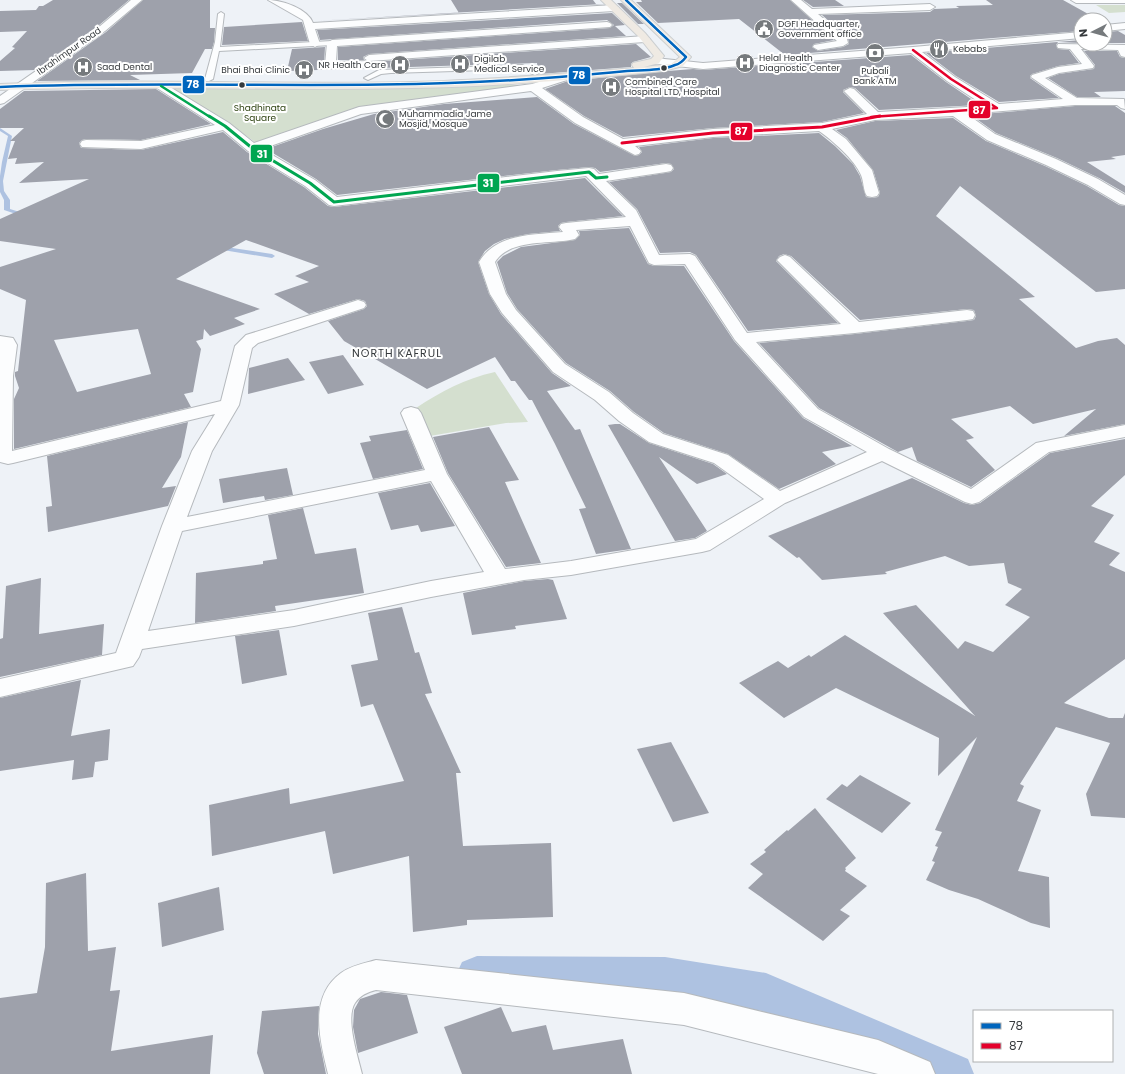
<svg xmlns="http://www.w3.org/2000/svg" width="1125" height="1074" font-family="Poppins,sans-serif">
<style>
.green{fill:#d4dfcf}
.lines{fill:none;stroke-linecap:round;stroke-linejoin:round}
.stream{fill:#aec2e1;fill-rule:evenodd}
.canal{fill:#aec2e1;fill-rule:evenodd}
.building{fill:#9ea1ab;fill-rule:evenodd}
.service-casing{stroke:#b5b9bd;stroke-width:2}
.minor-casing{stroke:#b5b9bd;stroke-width:2}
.primary-casing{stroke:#cccfd1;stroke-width:2}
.service{fill:#fcfdfe;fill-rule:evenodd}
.minor{fill:#fcfdfe;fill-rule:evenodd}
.primary{fill:#efeae3;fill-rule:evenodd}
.bus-1-casing{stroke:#fff;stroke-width:4}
.bus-2-far1-casing{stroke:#fff;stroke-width:4}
.bus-2-casing{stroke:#fff;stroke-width:5}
.bus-3-far1-casing{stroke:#fff;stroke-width:4}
.bus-3-casing{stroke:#fff;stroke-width:5}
.bus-1{stroke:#0065bd;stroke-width:2.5}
.bus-2-far1{stroke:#e4002b;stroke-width:2.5}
.bus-2{stroke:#e4002b;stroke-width:3}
.bus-3-far1{stroke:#00a651;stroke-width:2.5}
.bus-3{stroke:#00a651;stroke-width:3}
.bus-dot{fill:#35393c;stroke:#fff;stroke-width:1.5}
.labels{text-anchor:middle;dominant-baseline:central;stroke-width:4;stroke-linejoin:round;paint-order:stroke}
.far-poi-label{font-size:9px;fill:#35393c;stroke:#fff;text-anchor:start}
.far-street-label{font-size:9px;fill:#35393c;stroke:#fff}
.far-park-label{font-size:9px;fill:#2d4210;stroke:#fff}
.far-quarter-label{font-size:11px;letter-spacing:1px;fill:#35393c;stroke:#fff}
.line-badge{stroke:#fff;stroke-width:1.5}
.badge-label{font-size:11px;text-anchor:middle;font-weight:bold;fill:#fff}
</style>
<rect width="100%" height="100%" fill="#eef2f7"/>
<g class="green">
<path d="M1096 5H1125V12L1109 13Z"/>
<path d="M529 85 350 111 255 142 219 116 167 87Z"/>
<path d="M495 372 528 422 506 423 424 437 415 415 416 408C442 391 464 379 495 372Z"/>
</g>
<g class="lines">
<g class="stream">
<path d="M0 128 12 136 3 181 4 191 10 200V209L26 214V216H22L4 210V200L0 192V176L2 162 8 136 0 131Z"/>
<path d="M219 246 272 254 275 256 272 258 217 249 216 248Z"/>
</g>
<path class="canal" d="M477 956 665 957 766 973 968 1059 974 1074H902L762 1011 665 995 477 994 462 988 456 975 462 962Z"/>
</g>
<g class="building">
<path d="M53 0H129L98 26 35 70 0 71V61L15 48 12 47 27 31 0 32V11L36 10 39 6H43Z"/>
<path d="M143 0H210V28H215L214 42 212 49H205L192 73 130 75 140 80 37 81 106 32Z"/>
<path d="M451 0H593L596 4H603L314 21 459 13Z"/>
<path d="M641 0H790L834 40 814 44 812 47 818 51 843 47 849 44 848 38 822 15 930 12 934 9 959 8 956 6 993 5 986 0H1063L1099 20H1081V31L785 55 739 19 658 23 636 2H642Z"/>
<path d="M803 0H835L844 6 813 7Z"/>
<path d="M617 3H622L644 24H638Z"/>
<path d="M612 13 625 25 615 26 626 36 369 54 363 57 364 60H338V47L610 28 614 25 607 20 320 40 317 30Z"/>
<path d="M302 22 308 41 222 45 224 27Z"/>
<path d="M1118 31 1125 35V43H1105V32Z"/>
<path d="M1081 40V43L1058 42 1056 45 1058 49 1069 50 1079 63 1058 66 1032 74 1030 76V78L1059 98 999 102 956 76 926 53Z"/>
<path d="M636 44 651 57 633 62 631 64V67L578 71 540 74 538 71 537 63 287 71 292 49 325 47 324 65 330 70 368 68 374 65 373 62Z"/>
<path d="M1084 51H1117L1120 57 1125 58V91L1094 92 1101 97H1077L1048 78 1059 74 1094 69 1095 65Z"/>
<path d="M911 55 946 82 980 105 879 110 855 88 850 87 843 90V92L864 113 822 122 713 128 623 137 584 116 545 89 568 81 668 71 693 69 703 70Z"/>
<path d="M156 89 211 124 141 140 86 139 82 140 79 143 81 148 141 150 223 132 247 152 304 187 328 206 334 207 585 178 623 216 566 222 561 223 558 226 560 231 528 234 505 239 494 244 485 251 478 262 489 294 501 314 552 373 571 386 547 391 575 430 580 429 631 549 596 554 579 509 586 508 555 444 532 400H529L515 381H511L495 357 427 389 344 341 328 321 364 309 367 306 365 301 358 299 309 314 274 294 309 282 295 276 319 266 246 240 176 279 260 309 234 318 245 324 210 336 204 329 203 339 196 341 201 349 193 392 184 394 191 407 14 449V399L19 388 15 376V372L18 371 26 300 0 289V267L56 249 0 241V219L89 179 19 183 44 162 15 164 17 158 8 159 15 141H10L24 128H0V109L24 91ZM138 329 151 374 77 392 54 340Z"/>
<path d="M537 97 574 124 635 156 639 155 642 152 639 147 713 138 819 133 835 146 853 164 860 176 866 197 872 198 878 197 880 193 873 170 847 138 836 130 875 121 953 118 986 141 1045 166 1087 186 1119 205 1125 206V289L1096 292 960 186 936 216 1035 297 1019 299 1076 348 1098 341 1117 338 1125 345V424L1064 436 1096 409 1033 424 1010 406 951 419 974 438 966 440 995 470 971 487 917 461 912 447 898 452 819 408 759 343 855 334 967 321 974 320 976 316 974 310 967 309 860 320 791 256 784 254 779 256 776 261 838 323 748 331 696 255 690 252 660 253 637 209 609 182 671 172 674 169 671 164 666 163 600 172 595 168 589 167 557 170 337 195 316 179 266 149 323 129 374 114 444 104Z"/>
<path d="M1075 106H1115L1125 113V155L1111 157 1116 159 1087 162 1125 186V193L1099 178 1057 158 996 133 971 115Z"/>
<path d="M629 228 648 264 654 266H684L734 341 803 418 852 446 822 452 836 464 779 489 728 454 664 433 634 412 610 391 566 363 517 309 507 293 497 262 503 256 521 247 575 240 580 235 579 231Z"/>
<path d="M343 355 364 385 328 394 309 362Z"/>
<path d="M288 358 305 380 248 394 249 368Z"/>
<path d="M188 422 181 457 162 488 176 486 168 506 48 532 46 507 52 506 47 456Z"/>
<path d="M615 424H620L649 443 713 464 727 474 697 484 659 457 707 531 695 538 675 541 608 425Z"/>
<path d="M489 427 519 480 505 482 541 563 506 567 448 473 433 437Z"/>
<path d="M407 430 423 469 373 479 360 443 371 441 369 436Z"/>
<path d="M1125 439V475L1091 506 1114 515 1094 542 1120 553 1109 565 1125 572V659L1064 703 1109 718H1123L1125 713V818L1091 816 1086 794 1110 743 1056 727 1020 784 1024 786 1017 801 1041 810 1018 871 1049 877 1050 928 1031 923 978 899 949 890 926 880 935 862 932 861 938 847 935 846 942 832 935 830 977 737 938 776 939 738 836 688 784 718 739 683 778 661 788 668 809 655 811 657 845 635 975 716 883 613 916 605 958 649 965 641 993 652 1030 617 1005 605 1022 589 1008 583 1004 563 969 566 945 556 885 572 887 574 822 580 799 557 797 558 768 536 912 478 964 503 972 505 980 503 1050 453Z"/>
<path d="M287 468 293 495 265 500 264 496 223 503 219 479Z"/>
<path d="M430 483 455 526 421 532 418 525 391 530 378 493Z"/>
<path d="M303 508 315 554 356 548 364 593 275 606 276 611 195 623 196 573 263 564V561L277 559 268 515Z"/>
<path d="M41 578 39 634 104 624 102 655 0 677V639L3 638 6 586Z"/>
<path d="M548 579 553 580 567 619 515 626 516 629 472 635 463 593 524 581Z"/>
<path d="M402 607 415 653 419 652 432 693 425 694 461 773H456L463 846 551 843 553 917 467 920V925L413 932 409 856 333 874 325 831 212 856 209 805 289 788 290 804 404 781 373 704 361 707 351 665 378 660 368 613Z"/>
<path d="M279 630 287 675 242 684 235 636Z"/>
<path d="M81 680 71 736 110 729 108 760 95 762 93 777 72 780 74 760 0 771V698Z"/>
<path d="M671 742 709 813 673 822 637 749Z"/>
<path d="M860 775 911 803 882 833 826 799 842 784 847 787Z"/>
<path d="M815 808 856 858 845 868 846 869 845 871 867 886 840 910 850 916 823 941 748 888 763 874 750 864 766 852 764 850 787 830 788 831Z"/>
<path d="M86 873 88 951 116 947 110 991 120 990 111 1051 213 1035 210 1074H0V998L37 993 45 947 46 883Z"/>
<path d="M219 887 224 930 162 947 158 903Z"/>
<path d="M381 992 407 995 418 1033 358 1053 353 1027 354 1010 360 999Z"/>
<path d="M319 1006 318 1034 326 1074H264L257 1053 262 1011Z"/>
<path d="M501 1007 512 1032 546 1025 553 1050 623 1039 632 1074H462L444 1027Z"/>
</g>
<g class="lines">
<g class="service-casing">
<g id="service">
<path d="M221 12 224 14 220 47 332 41 335 43 332 45 219 51 213 79 209 81H206L205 79 215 42 218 14Z"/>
<path d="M522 65 539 73 535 75 521 69H515L391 73 381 74 368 80 364 78 379 70Z"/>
</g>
</g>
<g class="minor-casing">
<g id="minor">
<path d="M131 0H142L105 31 4 103 0 104V96L99 27Z"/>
<path d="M268 0C282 0 308 9 313 23L614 5 619 8 614 11 315 29 320 44 315 47 310 44 303 20Z"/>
<path d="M791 0H801L812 9 930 4 935 7 930 10 818 14 847 39 848 43 843 46 818 50 813 47 814 45 837 41Z"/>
<path d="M1071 0H1125V3H1076Z"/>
<path d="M607 22 610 23 612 25 610 27 337 46 336 62 368 61 364 58 369 55 645 36 650 39 645 42 369 61 373 64 368 67 330 68 325 65 327 43 332 40Z"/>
<path d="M1125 23V29L1105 31V25Z"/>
<path d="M1081 32V38L922 52 955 77 999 104 1063 99 1031 77 1032 75 1058 67 1082 64 1070 49 1058 48 1057 46 1058 44 1125 45V57L1121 56 1118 50 1081 49 1094 66 1093 68 1059 73 1045 78 1077 98 1124 99 1125 109 1121 108 1117 105H1075L967 114 995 134 1056 159 1098 179 1125 195V205L1120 204 1088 185 1046 165 987 140 953 116 875 120 832 129 846 139 872 170 879 193 877 196 872 197 867 196C863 190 864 182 861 175 855 160 832 140 819 131L713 137 635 146 641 151 639 154 635 155 575 123 531 91 361 114 262 149 315 180 337 197 557 171 589 168 594 169 599 174 666 164 671 165 673 168 671 171 666 172 606 181 636 210 659 255 690 254 695 256 747 333 841 324 777 260 780 257 785 255 790 257 859 322 967 310 973 311 975 315 973 319 967 320 855 333 756 342 818 409 889 449 971 489 1036 443 1125 425V437L1049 452 979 502 972 504 965 502 882 461 785 503 710 550 702 552 571 575 524 580 431 597 294 626 142 649 139 657 133 666 0 697V679L116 653 162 526 192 451 215 414 13 463 8 464 0 462V336L13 338 17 345 13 376 12 451 221 401 235 346 246 335 352 302 358 300 364 302 366 305 364 308 258 343 252 348 239 405 212 451 187 517 425 470 401 413 404 409 411 407 418 409 421 413 447 474 505 569 571 561 696 539 764 499 714 463 649 442 619 421 595 400 553 372 502 313 490 294 479 262C496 233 533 235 563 232L559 227 561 224 566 223 626 217 586 176 334 206 329 205 305 186 248 151 223 130 141 149 82 147 80 144 82 141 86 140 141 141 215 125 157 88 155 86 157 84H165L229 123 254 143 359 107 532 84 566 74 570 75 571 77 570 79 542 88 583 117 623 139 713 129 822 123 867 114 844 91 850 88 854 89 878 112 985 106 947 81 911 53 703 69 651 63 650 61 655 58 703 63 913 47ZM630 226 649 263 654 265 685 264 735 340 804 417 867 452 780 491 728 455 663 434 633 413 609 392 565 364 516 310 506 294 495 262C510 238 550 245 575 239L579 235 576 230ZM431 481 484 572 431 581 294 610 148 631 182 531Z"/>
<path d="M376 960 684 993 878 1040 930 1062 935 1074H878L684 1025 376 990C368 992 360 995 355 1003 345 1018 358 1057 362 1074H328C320 1041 308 997 341 973 350 966 365 963 376 960Z"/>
</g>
</g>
<g class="primary-casing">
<path id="primary" d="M601 0H611L645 33 664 56 659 63 644 67 671 64 680 57 621 0H631L691 57 683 66 664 71C580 79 495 87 411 88 274 91 137 85 0 90V84C137 78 274 85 412 82 486 80 560 74 634 68L632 65 633 63 651 59 654 56 639 37Z"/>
</g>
<use href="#service" class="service"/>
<use href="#minor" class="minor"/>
<use href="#primary" class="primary"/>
<g class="bus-1-casing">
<path id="bus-1" d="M0 87C177 80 354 91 530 79 563 77 595 74 627 71 643 70 661 71 675 65 680 64 683 61 686 57L626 0"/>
</g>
<g class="bus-2-far1-casing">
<path id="bus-2-far1" d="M871 117 997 108 951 79 913 50"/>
</g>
<g class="bus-2-casing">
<path id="bus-2" d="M622 143 713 133 822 127 880 116"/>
</g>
<g class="bus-3-far1-casing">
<path id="bus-3-far1" d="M161 86 210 117"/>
</g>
<g class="bus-3-casing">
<path id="bus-3" d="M209 116 225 126 252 148 310 183 334 202 589 172 596 178 607 177"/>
</g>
<use href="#bus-1" class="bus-1"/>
<use href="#bus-2-far1" class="bus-2-far1"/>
<use href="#bus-2" class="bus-2"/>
<use href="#bus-3-far1" class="bus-3-far1"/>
<use href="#bus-3" class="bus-3"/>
</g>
<defs>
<g id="civic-disc" transform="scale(1)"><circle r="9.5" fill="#767a7d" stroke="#fff"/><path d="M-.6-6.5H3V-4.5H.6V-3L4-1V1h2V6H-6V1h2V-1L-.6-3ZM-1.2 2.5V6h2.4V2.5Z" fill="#fff"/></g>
<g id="restaurant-disc" transform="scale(1)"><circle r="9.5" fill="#767a7d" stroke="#fff"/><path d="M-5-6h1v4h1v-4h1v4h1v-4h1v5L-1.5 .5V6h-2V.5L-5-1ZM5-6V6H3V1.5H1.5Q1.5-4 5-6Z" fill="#fff"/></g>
<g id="bank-disc" transform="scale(1)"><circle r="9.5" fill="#767a7d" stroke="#fff"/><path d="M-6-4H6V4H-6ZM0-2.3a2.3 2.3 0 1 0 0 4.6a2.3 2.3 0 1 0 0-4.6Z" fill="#fff"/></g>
<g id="hospital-disc" transform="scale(1)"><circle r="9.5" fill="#767a7d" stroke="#fff"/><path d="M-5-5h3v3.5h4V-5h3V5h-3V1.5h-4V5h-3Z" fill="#fff"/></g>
<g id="mosque-disc" transform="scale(1)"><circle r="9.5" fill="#767a7d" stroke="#fff"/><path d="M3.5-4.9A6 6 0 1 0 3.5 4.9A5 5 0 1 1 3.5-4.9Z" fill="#fff"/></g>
</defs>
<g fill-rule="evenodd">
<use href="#civic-disc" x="764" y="29"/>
<use href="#restaurant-disc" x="939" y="49"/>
<use href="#bank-disc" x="875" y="53"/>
<use href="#hospital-disc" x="745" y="63"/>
<use href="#hospital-disc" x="460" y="64"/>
<use href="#hospital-disc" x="400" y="65"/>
<use href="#hospital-disc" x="83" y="67"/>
<use href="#hospital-disc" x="304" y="70"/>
<use href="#hospital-disc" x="611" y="87"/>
<use href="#mosque-disc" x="385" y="119"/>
</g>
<g class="bus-dot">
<circle cx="664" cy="68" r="3.5"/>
<circle cx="242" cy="85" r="3.5"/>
</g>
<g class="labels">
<g class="far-poi-label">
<text x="778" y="24">DGFI Headquarter,<tspan x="778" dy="10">Government office</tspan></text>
<text x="953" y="49">Kebabs</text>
<text x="759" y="58">Helal Health<tspan x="759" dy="10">Diagnostic Center</tspan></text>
<text x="474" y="59">Digilab<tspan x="474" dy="10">Medical Service</tspan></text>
<text x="386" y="65" text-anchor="end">NR Health Care</text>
<text x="97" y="67">Saad Dental</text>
<text x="290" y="70" text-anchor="end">Bhai Bhai Clinic</text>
<text x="875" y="71" text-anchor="middle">Pubali<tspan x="875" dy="10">Bank ATM</tspan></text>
<text x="625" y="82">Combined Care<tspan x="625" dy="10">Hospital LTD, Hospital</tspan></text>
<text x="399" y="114">Muhammadia Jame<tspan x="399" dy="10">Mosjid, Mosque</tspan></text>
</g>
<g class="far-street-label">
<text transform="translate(69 51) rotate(-35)">Ibrahimpur Road</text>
</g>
<g class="far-park-label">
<text x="260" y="108">Shadhinata<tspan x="260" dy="10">Square</tspan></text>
</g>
<g class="far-quarter-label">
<text x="397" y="353">NORTH KAFRUL</text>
</g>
</g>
<g class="line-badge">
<rect x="568" y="66" width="23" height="19" rx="4" fill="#0065bd"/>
<rect x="182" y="75" width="23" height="19" rx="4" fill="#0065bd"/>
<rect x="968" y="100" width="23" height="19" rx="4" fill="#e4002b"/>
<rect x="730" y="122" width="23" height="19" rx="4" fill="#e4002b"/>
<rect x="250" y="144" width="23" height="19" rx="4" fill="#00a651"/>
<rect x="477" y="173" width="23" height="20" rx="4" fill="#00a651"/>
</g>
<g class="badge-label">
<text x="579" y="79">78</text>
<text x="193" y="88">78</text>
<text x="979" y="114">87</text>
<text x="741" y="135">87</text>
<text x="262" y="158">31</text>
<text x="488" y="187">31</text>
</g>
<rect x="973" y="1010" width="140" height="52" fill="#ffffff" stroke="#aeb0b1"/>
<rect x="981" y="1023" width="20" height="6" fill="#0065bd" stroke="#aeb0b1"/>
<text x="1009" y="1030" font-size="12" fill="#35393c">78</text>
<rect x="981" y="1043" width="20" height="6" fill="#e4002b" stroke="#aeb0b1"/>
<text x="1009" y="1050" font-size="12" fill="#35393c">87</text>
<g transform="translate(1093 32) rotate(264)"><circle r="19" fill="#ffffff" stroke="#aeb0b1"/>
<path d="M0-3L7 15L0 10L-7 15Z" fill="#767a7d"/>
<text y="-6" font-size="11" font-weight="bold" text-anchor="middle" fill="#35393c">N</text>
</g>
</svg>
